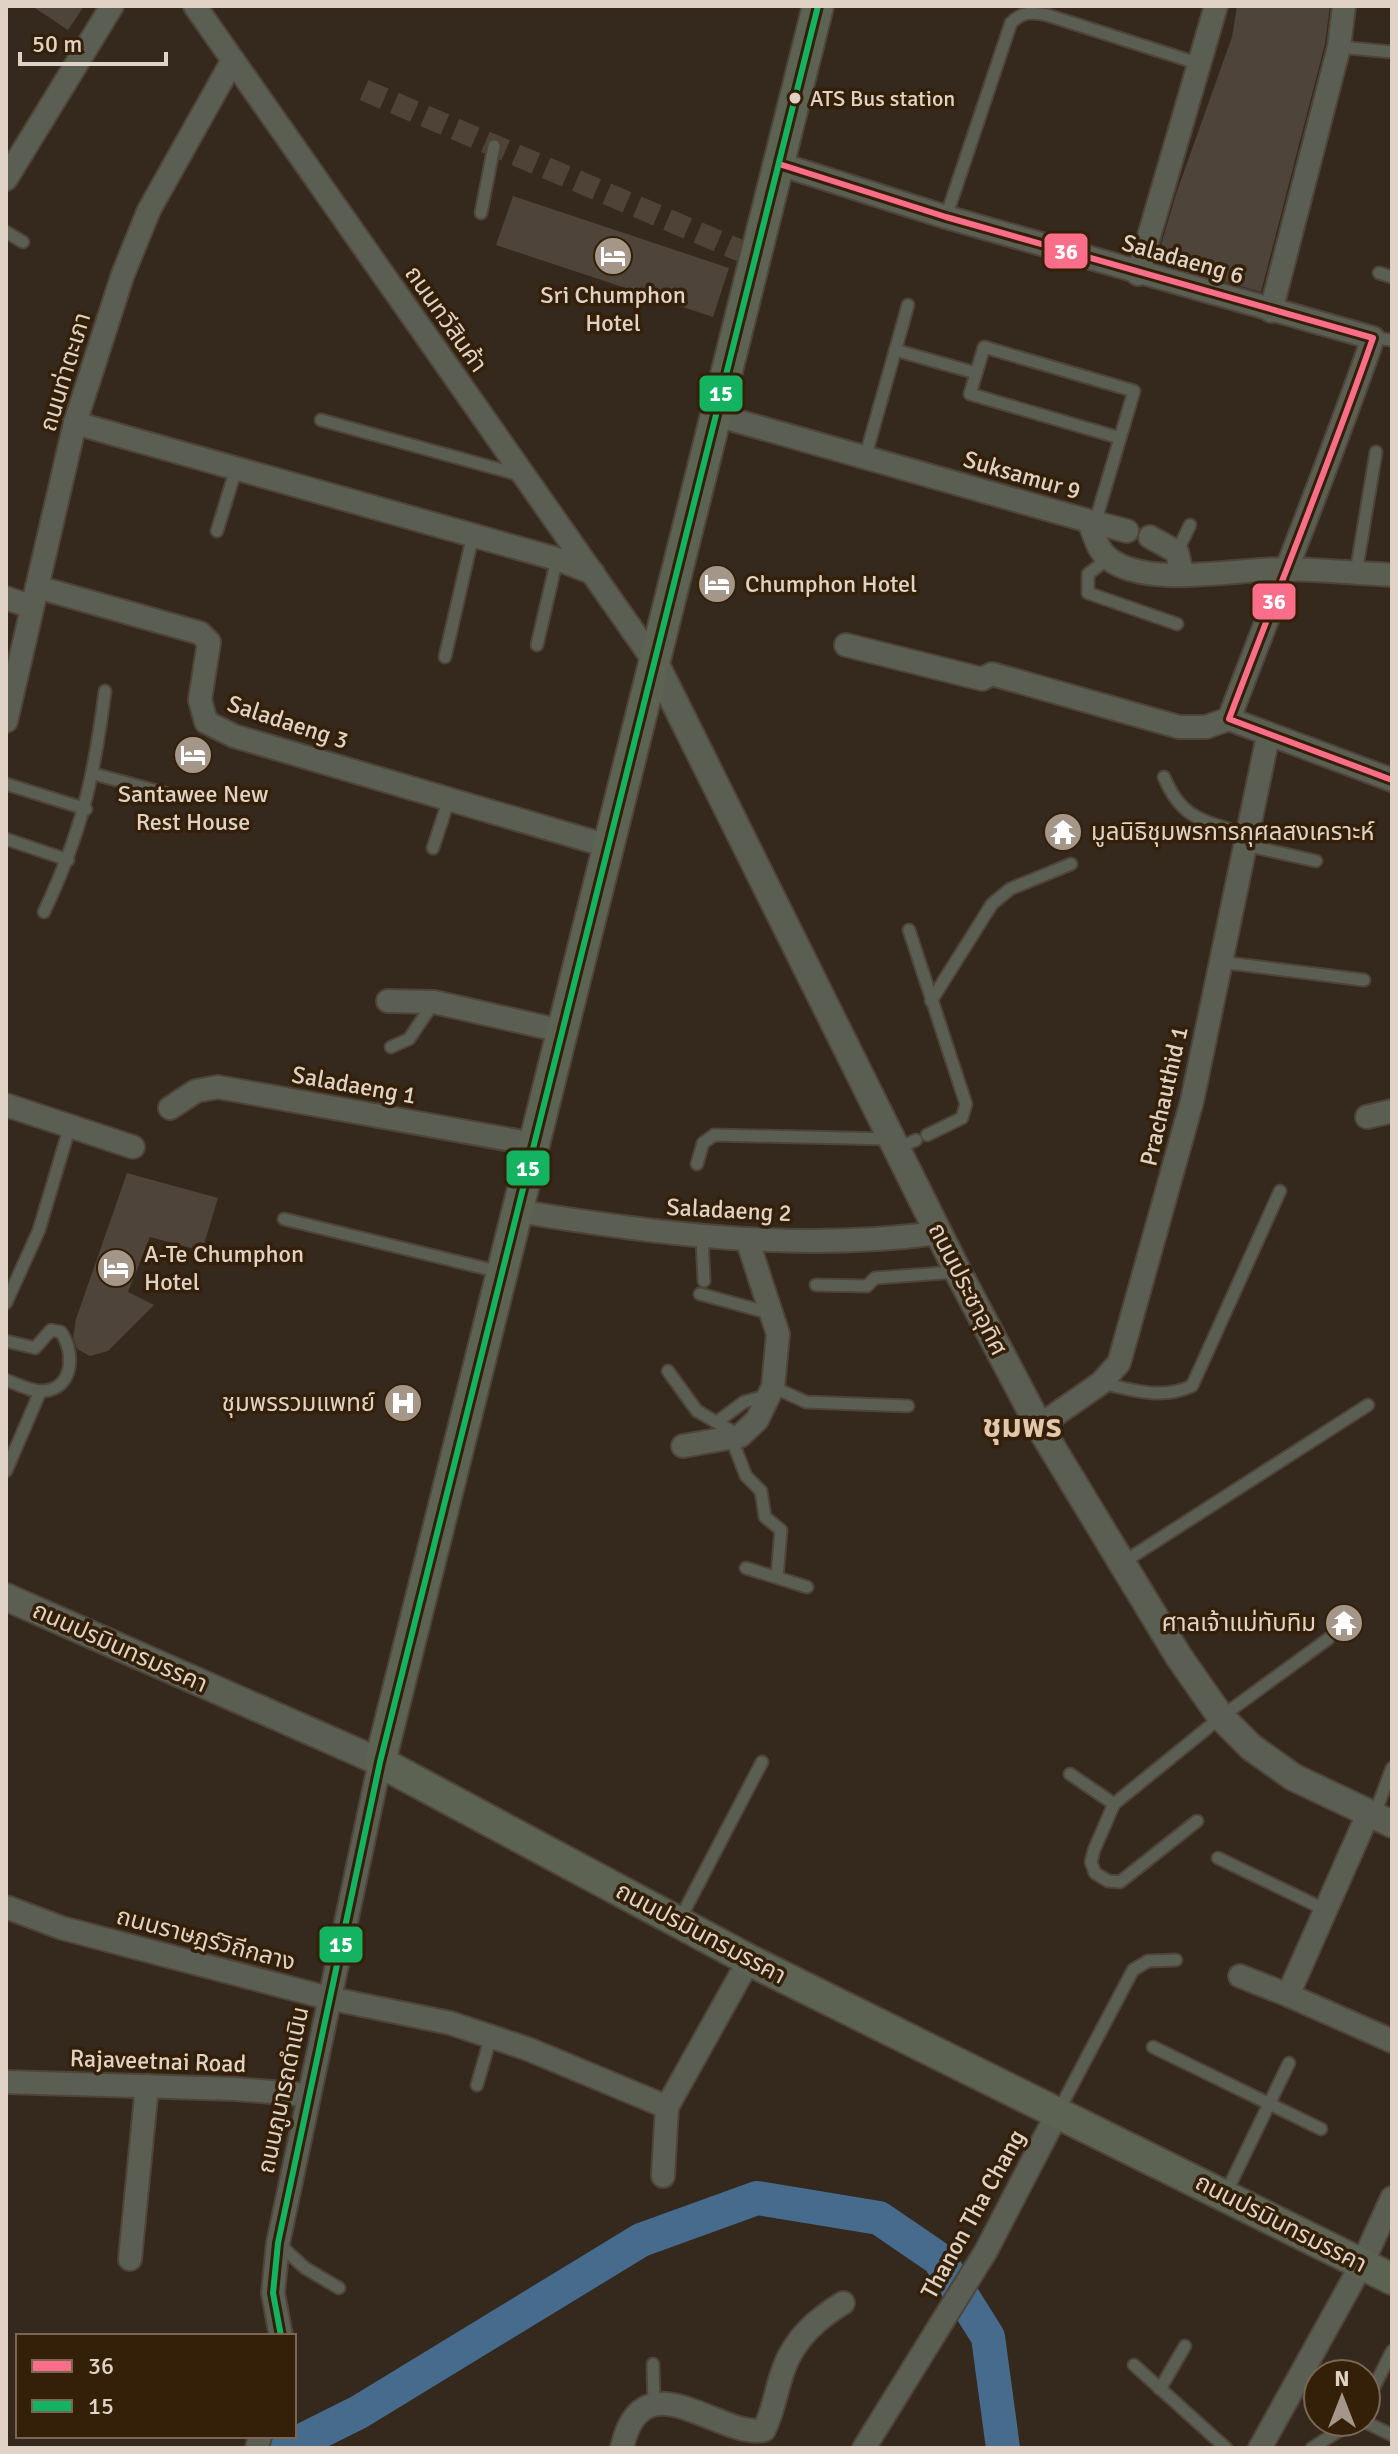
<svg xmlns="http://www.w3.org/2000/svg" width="1398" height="2454" font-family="Signika,'Noto Sans Thai',sans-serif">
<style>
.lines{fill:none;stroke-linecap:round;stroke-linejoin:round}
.river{stroke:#466b8d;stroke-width:34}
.building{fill:#4e443a}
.minor-tunnel{stroke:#4f4236;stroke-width:22;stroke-dasharray:22 11;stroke-linecap:butt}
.service-casing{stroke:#4f443a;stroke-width:15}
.minor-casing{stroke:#4f443a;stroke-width:26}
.tertiary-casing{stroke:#4f443a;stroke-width:30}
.secondary-casing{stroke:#4f443a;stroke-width:34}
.service{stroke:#5b5f53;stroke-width:11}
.minor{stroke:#5b5f53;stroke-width:22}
.tertiary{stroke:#5b5f53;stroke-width:26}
.secondary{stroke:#5d6353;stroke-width:30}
.bus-1-casing{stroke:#342009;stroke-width:12}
.bus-2-casing{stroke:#342009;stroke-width:12}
.bus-1{stroke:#fb6d88;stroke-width:6}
.bus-2{stroke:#13b361;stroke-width:6}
.bus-dot{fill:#e0d2c5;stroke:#342009;stroke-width:3}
.labels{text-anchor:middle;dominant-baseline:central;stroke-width:7;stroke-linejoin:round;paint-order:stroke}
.bus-label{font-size:22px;fill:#e0d2c5;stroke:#342009;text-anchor:start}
.street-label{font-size:24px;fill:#e0d2c5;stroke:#342009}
.poi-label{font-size:24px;fill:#e0d2c5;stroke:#342009;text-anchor:start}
.district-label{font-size:32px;font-weight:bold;fill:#e3c7ad;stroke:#342009}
.line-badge{stroke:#342009;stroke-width:3}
.badge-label{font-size:22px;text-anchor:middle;font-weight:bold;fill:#fff}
</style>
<rect width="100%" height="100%" fill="#35291d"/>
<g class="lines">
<path class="river" d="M287 2448 359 2412 641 2240 757 2198 879 2218 939 2259 988 2337 1003 2448"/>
</g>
<g class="building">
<path d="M32 6H84L68 30Z"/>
<path d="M1237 6H1330L1325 44 1261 292 1156 262 1176 194 1232 37Z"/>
<path d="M513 196 729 268 713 317 496 245Z"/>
<path d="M127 1173 218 1198 202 1251 150 1237 128 1292 154 1305 108 1351 90 1356 77 1349 73 1337 76 1319Z"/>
</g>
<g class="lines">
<path class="minor-tunnel" d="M364 90 755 257"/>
<g class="service-casing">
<g id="service">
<path d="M1339 47 1392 52"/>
<path d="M481 213 494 146"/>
<path d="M946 217 1011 23C1023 11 1031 12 1047 15L1200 64"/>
<path d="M6 232 23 242"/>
<path d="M1379 273 1392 277"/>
<path d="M1373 338 1392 340"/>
<path d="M895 350 976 373"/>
<path d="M321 420 520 475"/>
<path d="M865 458 908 305"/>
<path d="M1095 523 1134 391 984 347 970 394 1120 438"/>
<path d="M217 531 236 469"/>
<path d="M1177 552 1190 525"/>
<path d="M1109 558 1088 574V593L1177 624"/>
<path d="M1356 573 1376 452"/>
<path d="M537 645 557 559"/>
<path d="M445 657 473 535"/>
<path d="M94 774 168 794"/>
<path d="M1164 777C1182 821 1206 821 1247 835"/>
<path d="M6 784 86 809"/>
<path d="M6 839 68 860"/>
<path d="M1245 845 1316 861"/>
<path d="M433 848 449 799"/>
<path d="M44 912C82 831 94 778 105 691"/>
<path d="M909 930 966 1104 962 1118 927 1135"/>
<path d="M1220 962 1364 980"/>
<path d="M931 1001 992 904 1010 889 1071 864"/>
<path d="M391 1047 409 1039 434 1002"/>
<path d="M898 1148 916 1140"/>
<path d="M697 1164 703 1143 714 1135 889 1139"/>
<path d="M284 1219 500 1272"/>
<path d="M702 1236 704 1281"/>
<path d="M816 1285 867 1286 875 1278 956 1272"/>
<path d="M700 1294 773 1314"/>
<path d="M6 1303 39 1230 70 1126"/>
<path d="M6 1341 35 1348 51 1330 61 1332C75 1352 74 1389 43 1391 32 1392 17 1384 6 1380"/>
<path d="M668 1371 697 1411 737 1434"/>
<path d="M1101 1383C1133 1390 1161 1400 1192 1386L1280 1191"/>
<path d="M773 1387 806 1402 908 1406"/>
<path d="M717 1422 744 1402 769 1395"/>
<path d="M732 1440 746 1476 761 1491 765 1517 781 1530 777 1577"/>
<path d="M6 1471 40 1392"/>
<path d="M1122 1563 1368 1405"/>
<path d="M746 1568 807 1587"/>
<path d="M1070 1774 1114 1804"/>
<path d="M1374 1816 1392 1768"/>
<path d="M1197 1821 1120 1882 1108 1881 1095 1873 1091 1862 1094 1850 1114 1804 1221 1717 1328 1639"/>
<path d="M1218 1858 1326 1910"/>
<path d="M679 1921 762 1762"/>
<path d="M1153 2047 1321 2129"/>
<path d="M477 2085 491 2036"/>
<path d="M1058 2112 1133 1970 1148 1961 1176 1960"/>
<path d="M1225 2195 1289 2063"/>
<path d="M279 2244 305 2268 339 2288"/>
<path d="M653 2364 654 2405"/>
<path d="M1134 2365 1226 2448"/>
<path d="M1160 2389 1185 2346"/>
<path d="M1366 2403 1392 2351"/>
<path d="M1365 2422 1392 2435"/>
<path d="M1312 2448 1353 2422"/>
</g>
</g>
<g class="minor-casing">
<g id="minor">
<path d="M195 6 654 661"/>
<path d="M779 164 946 217 1373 338C1328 467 1277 592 1229 719L1392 780"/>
<path d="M6 179 112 6"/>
<path d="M1138 274 1216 6"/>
<path d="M1271 311 1339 47 1344 6"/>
<path d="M716 415 1089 521C1094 534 1097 550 1109 559 1149 589 1239 568 1287 569 1322 570 1357 573 1392 575"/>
<path d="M75 423 557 559 593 573"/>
<path d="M1089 521 1127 531"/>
<path d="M1150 537 1177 552 1182 574"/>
<path d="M37 587 200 633 209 642 200 700 206 722 234 736 608 846"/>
<path d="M6 598 32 607"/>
<path d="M846 645 982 679 992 674 1179 727H1206L1229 719"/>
<path d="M6 721 75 423 123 274 149 210 233 60"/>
<path d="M388 1001 434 1002 562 1031"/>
<path d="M6 1105 133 1147"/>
<path d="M170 1108 196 1091 218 1087 534 1144"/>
<path d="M1367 1117 1392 1111"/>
<path d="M517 1211C656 1234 798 1252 938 1233"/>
<path d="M1039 1426 1101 1383 1119 1363 1192 1101 1268 736"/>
<path d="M683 1446 740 1436 757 1420 773 1387 778 1334 747 1239"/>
<path d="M1368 1814 1288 1995 1392 2041"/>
<path d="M6 1907 62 1928 328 1998 450 2023 528 2049 667 2107"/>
<path d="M1240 1976 1288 1995"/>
<path d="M6 2082 235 2089 308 2095"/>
<path d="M663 2176 667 2107 749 1960"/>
<path d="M130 2259 147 2086"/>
<path d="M281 2336 273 2293 278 2243 380 1762"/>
<path d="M257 2448 260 2436"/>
<path d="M622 2448C642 2355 719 2439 764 2430 774 2410 776 2389 784 2368 795 2338 817 2319 843 2303"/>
<path d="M864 2448 986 2251 1058 2112"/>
<path d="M1260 2448 1362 2264 1392 2198"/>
</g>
</g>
<g class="tertiary-casing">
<g id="tertiary">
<path d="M654 661 958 1272 1039 1426 1179 1657 1221 1717 1251 1747 1293 1777 1392 1824"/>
<path d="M6 1597 380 1762"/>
</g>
</g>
<g class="secondary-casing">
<path id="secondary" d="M818 6 380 1762 749 1960 1392 2279"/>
</g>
<use href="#service" class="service"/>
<use href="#minor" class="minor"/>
<use href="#tertiary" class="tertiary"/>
<use href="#secondary" class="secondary"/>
<g class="bus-1-casing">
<path id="bus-1" d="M779 164 946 217 1373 338C1328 467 1277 592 1229 719L1392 780"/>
</g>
<g class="bus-2-casing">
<path id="bus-2" d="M281 2336 273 2293 278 2243 380 1762 818 6"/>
</g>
<use href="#bus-1" class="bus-1"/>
<use href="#bus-2" class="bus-2"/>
</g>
<defs>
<g id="hotel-disc" transform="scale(2)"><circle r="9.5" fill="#a4978a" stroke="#342009"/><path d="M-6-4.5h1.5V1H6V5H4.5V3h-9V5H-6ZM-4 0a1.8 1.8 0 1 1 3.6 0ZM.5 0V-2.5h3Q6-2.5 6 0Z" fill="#fff"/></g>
<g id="temple-disc" transform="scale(2)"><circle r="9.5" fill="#a4978a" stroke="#342009"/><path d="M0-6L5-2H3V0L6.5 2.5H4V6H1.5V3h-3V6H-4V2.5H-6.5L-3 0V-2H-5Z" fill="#fff"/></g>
<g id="hospital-disc" transform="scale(2)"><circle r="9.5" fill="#a4978a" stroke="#342009"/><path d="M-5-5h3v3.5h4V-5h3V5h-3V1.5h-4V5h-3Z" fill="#fff"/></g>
</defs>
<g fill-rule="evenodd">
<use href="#hotel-disc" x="613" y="256"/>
<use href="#hotel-disc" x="717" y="584"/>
<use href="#hotel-disc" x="193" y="755"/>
<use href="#temple-disc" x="1063" y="832"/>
<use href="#hotel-disc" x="116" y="1268"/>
<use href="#hospital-disc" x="403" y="1403"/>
<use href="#temple-disc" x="1344" y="1623"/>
</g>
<circle class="bus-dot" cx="795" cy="98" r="7"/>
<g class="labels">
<g class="bus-label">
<text x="810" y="98">ATS Bus station</text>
</g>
<g class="street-label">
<text transform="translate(1183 259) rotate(16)">Saladaeng 6</text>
<text transform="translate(446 319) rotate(55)">ถนนทวีสินค้า</text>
<text transform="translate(65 372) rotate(-73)">ถนนท่าตะเภา</text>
<text transform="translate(1022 475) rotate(16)">Suksamur 9</text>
<text transform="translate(288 722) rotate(18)">Saladaeng 3</text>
<text transform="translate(354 1085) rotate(10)">Saladaeng 1</text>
<text transform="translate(1164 1096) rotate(-77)">Prachauthid 1</text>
<text transform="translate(729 1210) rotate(3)">Saladaeng 2</text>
<text transform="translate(968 1289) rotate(63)">ถนนประชาอุทิศ</text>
<text transform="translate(120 1647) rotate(24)">ถนนปรมินทรมรรคา</text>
<text transform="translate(701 1933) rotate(28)">ถนนปรมินทรมรรคา</text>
<text transform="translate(206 1939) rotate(15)">ถนนราษฎร์วิถีกลาง</text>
<text transform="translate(158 2061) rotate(2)">Rajaveetnai Road</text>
<text transform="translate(283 2090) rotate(-78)">ถนนภูนารถดำเนิน</text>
<text transform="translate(973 2214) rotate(-61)">Thanon Tha Chang</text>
<text transform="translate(1281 2223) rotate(27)">ถนนปรมินทรมรรคา</text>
</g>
<g class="poi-label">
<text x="613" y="295" text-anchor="middle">Sri Chumphon<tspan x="613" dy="28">Hotel</tspan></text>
<text x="745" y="584">Chumphon Hotel</text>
<text x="193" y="794" text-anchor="middle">Santawee New<tspan x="193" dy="28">Rest House</tspan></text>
<text x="1091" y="832">มูลนิธิชุมพรการกุศลสงเคราะห์</text>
<text x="144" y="1254">A-Te Chumphon<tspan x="144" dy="28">Hotel</tspan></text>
<text x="375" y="1403" text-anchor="end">ชุมพรรวมแพทย์</text>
<text x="1316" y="1623" text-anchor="end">ศาลเจ้าแม่ทับทิม</text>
</g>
<g class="district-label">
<text x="1022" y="1426">ชุมพร</text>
</g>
</g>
<g class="line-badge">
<rect x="1043" y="232" width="46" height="38" rx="8" fill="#fb6d88"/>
<rect x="698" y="374" width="46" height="39" rx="8" fill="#13b361"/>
<rect x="1251" y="582" width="46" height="39" rx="8" fill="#fb6d88"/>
<rect x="505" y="1149" width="46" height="38" rx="8" fill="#13b361"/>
<rect x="318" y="1925" width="46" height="39" rx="8" fill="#13b361"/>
</g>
<g class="badge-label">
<text x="1066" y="259">36</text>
<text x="721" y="401">15</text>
<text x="1274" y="609">36</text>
<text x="528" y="1176">15</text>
<text x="341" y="1952">15</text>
</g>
<rect width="1398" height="2454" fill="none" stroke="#e0d2c5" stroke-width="16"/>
<rect x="16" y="2334" width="280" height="104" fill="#342009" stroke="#796754" stroke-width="2"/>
<rect x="32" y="2360" width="40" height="12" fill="#fb6d88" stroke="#796754" stroke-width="2"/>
<text x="88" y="2374" font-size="24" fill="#e0d2c5">36</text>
<rect x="32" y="2400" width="40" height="12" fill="#13b361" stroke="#796754" stroke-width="2"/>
<text x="88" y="2414" font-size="24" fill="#e0d2c5">15</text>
<g transform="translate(1342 2398)"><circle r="38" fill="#342009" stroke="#796754" stroke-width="2"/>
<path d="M0-6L14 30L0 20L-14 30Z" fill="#a4978a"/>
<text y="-12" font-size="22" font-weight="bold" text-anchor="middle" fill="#e0d2c5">N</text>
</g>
<path d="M20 52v12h146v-12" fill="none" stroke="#e0d2c5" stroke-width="4"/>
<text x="32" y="52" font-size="24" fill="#e0d2c5" stroke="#342009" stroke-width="6" paint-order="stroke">50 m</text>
</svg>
